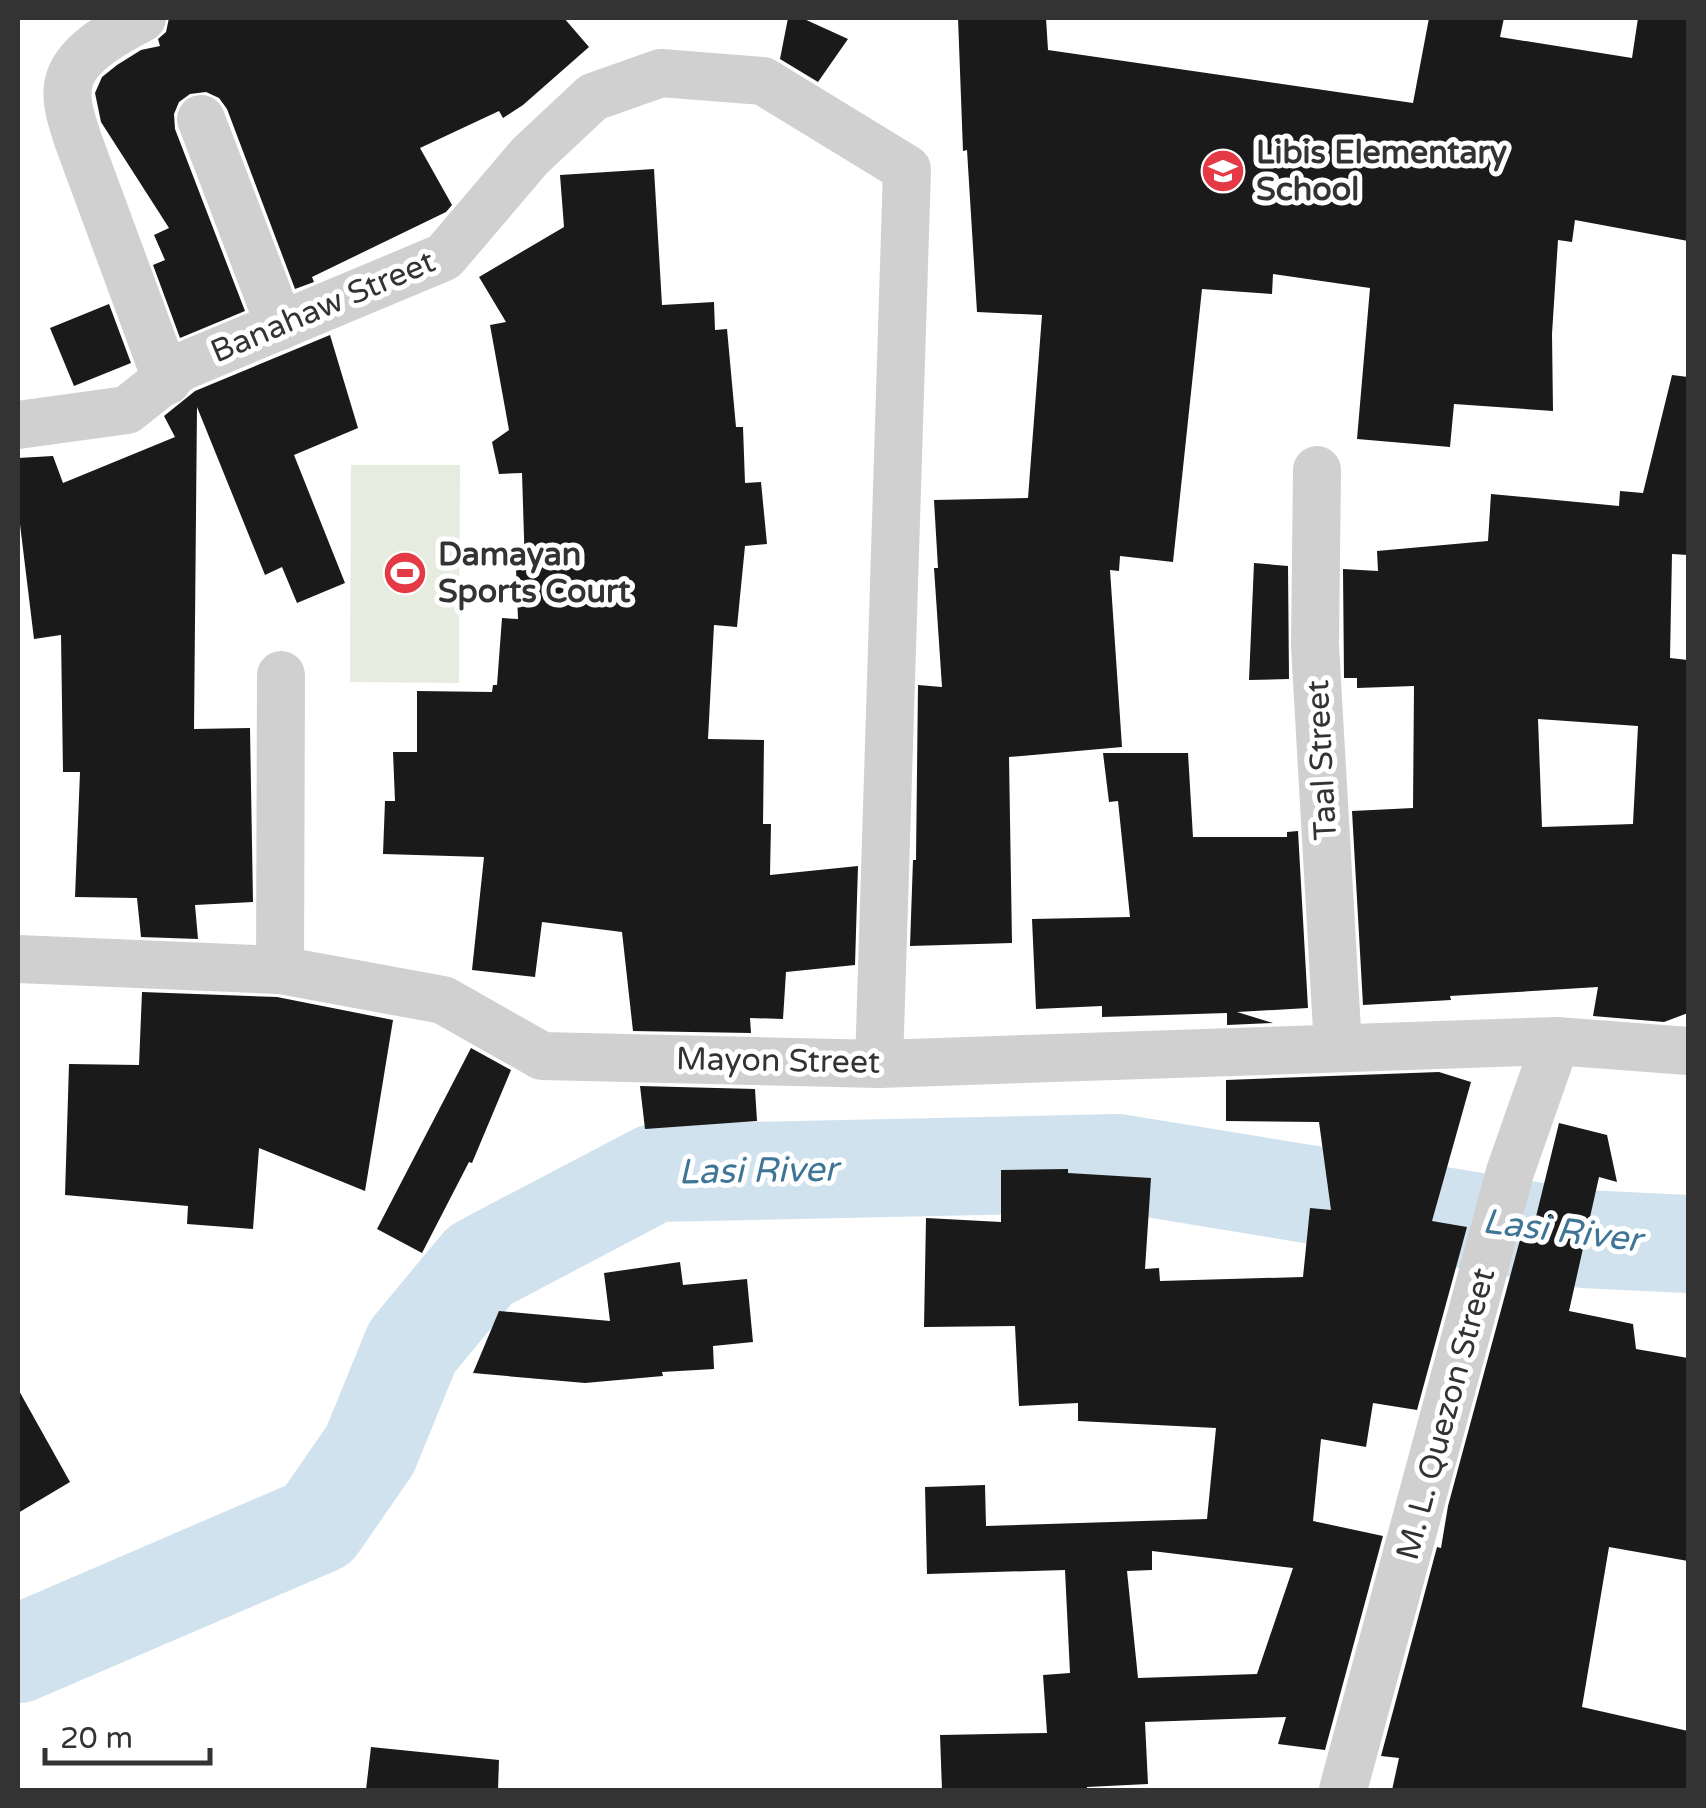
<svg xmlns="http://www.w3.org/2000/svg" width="1706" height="1808" font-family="'Varela Round',sans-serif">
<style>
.green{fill:#e6ecdf}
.water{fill:#cfe2ee}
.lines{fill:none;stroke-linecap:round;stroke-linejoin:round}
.river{stroke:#cfe2ee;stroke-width:98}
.building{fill:#1a1a1a;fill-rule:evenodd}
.minor{stroke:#d0d0d0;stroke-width:48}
.labels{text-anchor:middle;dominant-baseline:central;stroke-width:10;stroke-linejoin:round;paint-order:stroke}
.poi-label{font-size:32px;font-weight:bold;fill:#333;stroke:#fff;text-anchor:start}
.street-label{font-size:32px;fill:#333;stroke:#fff}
.water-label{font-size:35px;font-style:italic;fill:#3f7597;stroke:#fff}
</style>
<rect width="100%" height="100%" fill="#fff"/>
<path class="green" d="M351 465H460L459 683 350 682Z"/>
<path class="water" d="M256 1515 285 1588 18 1676V1622Z"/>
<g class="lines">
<path class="river" d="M18 1654 318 1525 370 1450 412 1347 480 1265 655 1173 1118 1163 1583 1239 1688 1244"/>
</g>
<g class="building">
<path d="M169 18H564L589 47 523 105 503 118 499 111 420 148 452 205 446 212 312 277 314 282 295 289 227 109 219 98 206 92 190 94 179 102 174 114 175 129 245 311 180 338 153 265 165 260 154 235 169 228 101 122 95 93 102 77 117 65 141 50 160 46 158 39 166 32Z"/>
<path d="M788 18H802L848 39 818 82 780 59Z"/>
<path d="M958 18H1046L1048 50 1413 103 1429 18H1504L1500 37 1632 58 1638 18H1688V241L1575 220 1572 242 1558 240 1552 334 1553 411 1454 404 1450 447 1357 439 1370 288 1273 274 1272 294 1202 289 1173 562 1120 556 1119 571 1110 570 1122 747 1009 757 1012 943 910 946 913 860H916L918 685 942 687 934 568H938L934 500 1028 498 1042 315 977 312 967 150 963 151Z"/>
<path d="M654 169 662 305 714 302 715 330 727 329 736 427H743L745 483 761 482 767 544 745 546 737 627 714 625 708 739 764 740 763 824H771L770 875 858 866 855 965 786 972 783 1019 750 1018 751 1033 633 1031 622 932 542 922 535 977 472 970 484 857 383 854 385 801H395L393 752H417V691L492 692 493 685H497L502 618 518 619 516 569H525L522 473 499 474 492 442 509 430 490 325 506 322 479 277 564 227 560 175Z"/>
<path d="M109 304 131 363 74 386 50 328Z"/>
<path d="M330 335 358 428 294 455 345 583 297 603 282 567 265 575 197 407 194 729 250 728 253 902 195 905 198 939 141 937 137 898 75 897 80 772H63L61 635 34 639 18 508V458L53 456 63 483 175 437 164 416 195 391Z"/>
<path d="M1672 375 1688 377V555L1672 554 1670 658 1688 660V1013L1664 1022 1593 1016 1598 987 1450 996 1451 1000 1363 1005 1352 811 1413 808 1414 686 1357 688V678H1344L1343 569 1378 571 1377 551 1488 541 1491 494 1619 506 1620 491 1643 493ZM1538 719 1638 726 1633 824 1542 827Z"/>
<path d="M1254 563 1288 566 1289 679 1249 680Z"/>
<path d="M1103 753H1188L1193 837H1287V832L1298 831 1308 1008 1237 1012 1273 1023 1227 1025V1013L1102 1017V1006L1036 1009 1032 919 1130 917 1118 801 1109 802Z"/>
<path d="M142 992 277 997 393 1020 365 1191 259 1148 253 1229 187 1224 188 1206 65 1195 69 1064 139 1065Z"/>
<path d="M471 1048 511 1070 472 1163 469 1162 422 1253 377 1229Z"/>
<path d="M1439 1072 1471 1082 1432 1221 1467 1227 1417 1410 1373 1403 1366 1447 1321 1439 1313 1521 1383 1536 1325 1750 1278 1744 1286 1717 1145 1722 1148 1784 1087 1787V1790H942L940 1735 1047 1733 1043 1675 1070 1673 1065 1570 927 1574 925 1487 985 1485 986 1526 1207 1519 1216 1428 1078 1421V1403L1019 1406 1015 1326 924 1327 926 1218 1001 1222V1170L1068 1169V1173L1151 1178 1145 1269 1159 1268 1160 1281 1303 1277 1310 1208 1331 1210 1319 1122 1226 1121V1080ZM1152 1551 1293 1568 1257 1674 1138 1678 1127 1571 1152 1570Z"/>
<path d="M640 1086 755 1089 757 1121 645 1129Z"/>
<path d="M1559 1123 1607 1135 1617 1182 1599 1177 1569 1311 1633 1324 1636 1349 1688 1358V1561L1609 1547 1582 1707 1688 1731V1790H1392L1399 1758 1381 1756 1437 1547 1441 1548 1448 1506 1521 1236 1531 1237Z"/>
<path d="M680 1262 683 1285 747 1279 753 1342 713 1346 714 1369 662 1372 663 1376 585 1383 473 1373 499 1311 610 1321 604 1273Z"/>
<path d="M18 1389 70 1482 18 1513Z"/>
<path d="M371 1747 499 1760 498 1790H366Z"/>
</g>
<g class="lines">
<g class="minor">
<path d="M142 18C119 30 79 51 70 78 63 98 72 121 78 140L167 381"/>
<path d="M201 119 280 326"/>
<path d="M18 425 127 410 181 367 444 257 530 156 593 97 661 73 763 81 907 169 879 1064"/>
<path d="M1317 470 1315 646 1338 1048"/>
<path d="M18 959 280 970 443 1000 542 1056 879 1064 1556 1041 1688 1051"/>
<path d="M280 970 281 675"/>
<path d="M1343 1790 1510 1172 1556 1041"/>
</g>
</g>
<defs>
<g id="school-disc" transform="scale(2.25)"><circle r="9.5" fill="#e63946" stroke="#fff"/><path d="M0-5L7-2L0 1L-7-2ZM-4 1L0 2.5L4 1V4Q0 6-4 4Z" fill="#fff"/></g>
<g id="stadium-disc" transform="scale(2.25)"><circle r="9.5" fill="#e63946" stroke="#fff"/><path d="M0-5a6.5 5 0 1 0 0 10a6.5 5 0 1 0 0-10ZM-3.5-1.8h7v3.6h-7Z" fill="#fff"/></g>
</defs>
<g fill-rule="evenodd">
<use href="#school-disc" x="1223" y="171"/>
<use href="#stadium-disc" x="405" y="573"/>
</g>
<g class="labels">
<g class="poi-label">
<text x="1256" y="153">Libis Elementary<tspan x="1256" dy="37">School</tspan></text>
<text x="438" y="555">Damayan<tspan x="438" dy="37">Sports Court</tspan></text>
</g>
<g class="street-label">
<text transform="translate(323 307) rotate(-23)">Banahaw Street</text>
<text transform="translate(1322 760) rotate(-93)">Taal Street</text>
<text transform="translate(778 1061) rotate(1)">Mayon Street</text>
<text transform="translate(1446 1414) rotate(-75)">M. L. Quezon Street</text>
</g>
<g class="water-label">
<text transform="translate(758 1171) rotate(-1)">Lasi River</text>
<text transform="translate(1562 1231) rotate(7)">Lasi River</text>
</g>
</g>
<rect width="1706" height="1808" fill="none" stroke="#333333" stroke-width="40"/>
<path d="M45 1748v15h165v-15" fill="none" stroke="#333333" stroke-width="5"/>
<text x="60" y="1748" font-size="30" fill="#333333" stroke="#ffffff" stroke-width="8" paint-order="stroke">20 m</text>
</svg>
